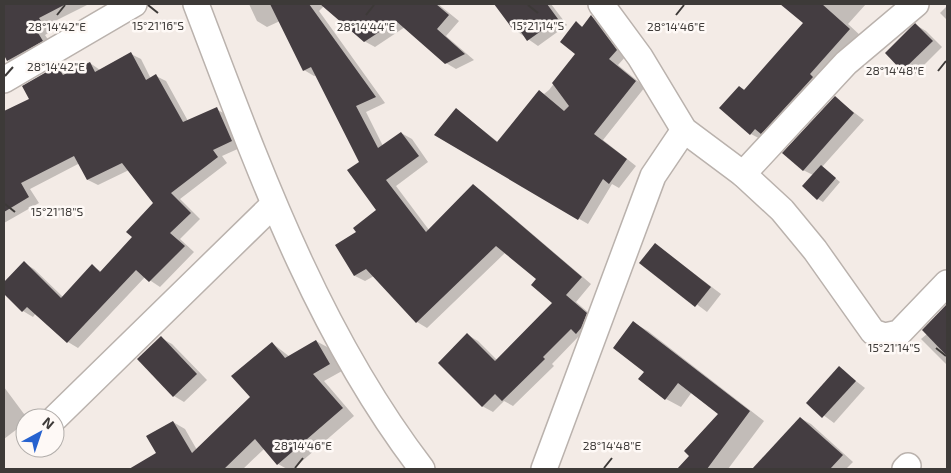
<svg xmlns="http://www.w3.org/2000/svg" width="951" height="473" font-family="'Exo 2',sans-serif">
<style>
.shadow{fill:#0003}
.building{fill:#443d41}
.lines{fill:none;stroke-linecap:round;stroke-linejoin:round}
.minor-casing{stroke:#bab2ad;stroke-width:28}
.minor{stroke:#fff;stroke-width:25}
.ticks{fill:none;stroke:#3d3a38;stroke-width:2}
.ticks-label{font-size:12px;text-anchor:middle;fill:#3d3a38;stroke:#fef9f6;stroke-width:5;stroke-linejoin:round;paint-order:stroke}
</style>
<rect width="100%" height="100%" fill="#f3ebe6"/>
<g class="shadow">
<path d="M4 4H89L49 24 53 30 45 35 53 47 19 67 8 60 6 56 4 58Z"/>
<path d="M249 4H438L459 21 446 36 474 60 456 69 446 63 405 27 375 47 364 41 324 6 319 11 385 103 366 112 383 146 401 133 412 139 428 162 396 186 429 230 473 186 483 192 591 284 576 302 596 319 587 339 580 335 552 364 554 366 513 406 504 401 493 412 482 406 468 335 478 341 497 360 554 302 537 279 506 252 427 328 417 322 374 276 365 281 355 276 336 245 358 232 377 211 360 162 317 75 314 76 304 70 280 21 267 27 257 21Z"/>
<path d="M495 4H551L567 25 538 46 515 30Z"/>
<path d="M782 4H866L848 24 862 37 764 141 751 134 740 87 745 90 805 23Z"/>
<path d="M947 6V20L940 13Z"/>
<path d="M592 17 601 22 626 56 618 65 645 87 603 140 636 166 619 188 612 184 588 224 435 135 456 109 498 142 539 91 544 94 549 90 577 54 576 23 583 27Z"/>
<path d="M916 25 926 31 942 47 913 76 902 70Z"/>
<path d="M131 54 141 59 151 79 156 76 166 81 188 121 216 109 227 115 242 147 222 156 227 163 180 199 200 219 180 239 194 252 160 287 145 277 78 348 68 342 36 313 33 317 23 311 4 292V284L24 263 34 269 63 297 92 266 102 272 134 237 154 203 129 170 98 185 88 180 80 163 30 189 39 203 4 223V112L31 99 57 67 68 74 90 63 100 70Z"/>
<path d="M835 98 864 120 822 167 840 182 823 202 818 199 813 175 803 170Z"/>
<path d="M655 244 721 294 707 312 641 262Z"/>
<path d="M947 305V365L921 339 927 334 923 330Z"/>
<path d="M634 323 648 331 764 421 728 469H679L691 456 720 414 692 392 681 407 666 399 646 371Z"/>
<path d="M161 338 172 344 207 380 184 402 174 396Z"/>
<path d="M316 341 329 348 342 371 324 381 354 416 293 469H287L278 464 264 449 243 469H131L158 453 173 422 185 429 197 450 251 398 272 343 290 357Z"/>
<path d="M839 368 865 388 834 423 807 403Z"/>
<path d="M4 387 27 418H25V423L4 439Z"/>
<path d="M800 418 811 424 853 462 846 469H754Z"/>
</g>
<g class="building">
<path d="M4 4H66L39 18 43 24 35 28 43 41 7 61 4 55Z"/>
<path d="M270 4H309L376 97 356 106 378 148 401 132 419 156 386 180 426 232 473 184 582 277 566 295 587 313 581 328 576 334 571 329 543 357 545 359 502 401 495 394 482 407 438 363 467 333 495 361 552 303 531 285 536 279 496 246 416 323 366 269 354 276 335 245 356 232 353 228 376 210 347 170 359 162 311 67 303 71Z"/>
<path d="M320 4H436L449 15 437 29 465 54 445 64 396 21 364 42Z"/>
<path d="M494 4H547L558 19 527 41 519 29 514 31Z"/>
<path d="M780 4H822L850 29 810 74 813 77 761 134 755 129 750 135 719 108 739 86 744 90 803 23Z"/>
<path d="M591 15 617 50 609 59 636 81 594 134 627 159 609 184 603 179 578 220 434 135 456 108 497 142 539 90 564 111 569 106 552 83 575 54 560 42 576 21 582 27Z"/>
<path d="M915 23 933 41 902 71 885 53Z"/>
<path d="M131 52 146 80 156 74 183 122 217 107 232 141 213 150 218 157 171 193 191 213 170 233 185 246 149 282 136 270 67 343 27 307 22 312 4 294V282L24 261 61 298 92 264 100 272 132 237 126 232 153 203 122 163 87 180 74 156 21 183 29 197 4 212V111L29 99 22 86 57 66 63 75 90 62 95 72Z"/>
<path d="M835 96 854 113 803 171 782 153Z"/>
<path d="M821 165 836 178 817 200 802 186Z"/>
<path d="M655 243 711 287 695 307 639 263Z"/>
<path d="M947 304V356L922 330Z"/>
<path d="M633 321 750 411 707 469H677L689 456 684 451 718 414 678 383 665 400 638 379 644 372 613 348Z"/>
<path d="M161 336 197 374 173 397 137 359Z"/>
<path d="M316 340 330 364 313 374 343 408 277 465 255 439 224 469H129L156 453 146 436 173 421 192 453 250 397 231 376 272 342 285 358Z"/>
<path d="M839 366 856 381 822 418 806 403Z"/>
<path d="M800 417 843 455 830 469H752Z"/>
</g>
<g class="lines">
<g class="minor-casing">
<g id="minor">
<path d="M196 4C257 164 316 331 422 469"/>
<path d="M601 4 640 57 684 130 743 174 782 210 815 250 873 332 885 336 899 333 947 283"/>
<path d="M4 80 134 4"/>
<path d="M743 174 846 63 916 4"/>
<path d="M55 418 273 205"/>
<path d="M544 469 653 176 684 130"/>
<path d="M905 469 908 466"/>
</g>
</g>
<use href="#minor" class="minor"/>
</g>
<path class="ticks" d="M148 5 158 13M528 5 538 13M57 15 65 5M366 15 374 5M676 15 684 5M938 71 946 61M5 76 13 67M5 204 15 212M936 348 946 356M295 468 303 458M604 468 612 458"/>
<g class="ticks-label">
<text x="158" y="30">15°21'16"S</text>
<text x="538" y="30">15°21'14"S</text>
<text x="57" y="31">28°14'42"E</text>
<text x="366" y="31">28°14'44"E</text>
<text x="676" y="31">28°14'46"E</text>
<text x="56" y="71">28°14'42"E</text>
<text x="895" y="75">28°14'48"E</text>
<text x="57" y="216">15°21'18"S</text>
<text x="894" y="352">15°21'14"S</text>
<text x="303" y="450">28°14'46"E</text>
<text x="612" y="450">28°14'48"E</text>
</g>
<rect width="951" height="473" fill="none" stroke="#3d3a38" stroke-width="10"/>
<g transform="translate(40 433) rotate(40)"><circle r="24" fill="#fef9f6" stroke="#b1adaa"/>
<path d="M0-4L9 19L0 12L-9 19Z" fill="#2662cf"/>
<text y="-8" font-size="14" font-weight="bold" text-anchor="middle" fill="#3d3a38">N</text>
</g>
</svg>
